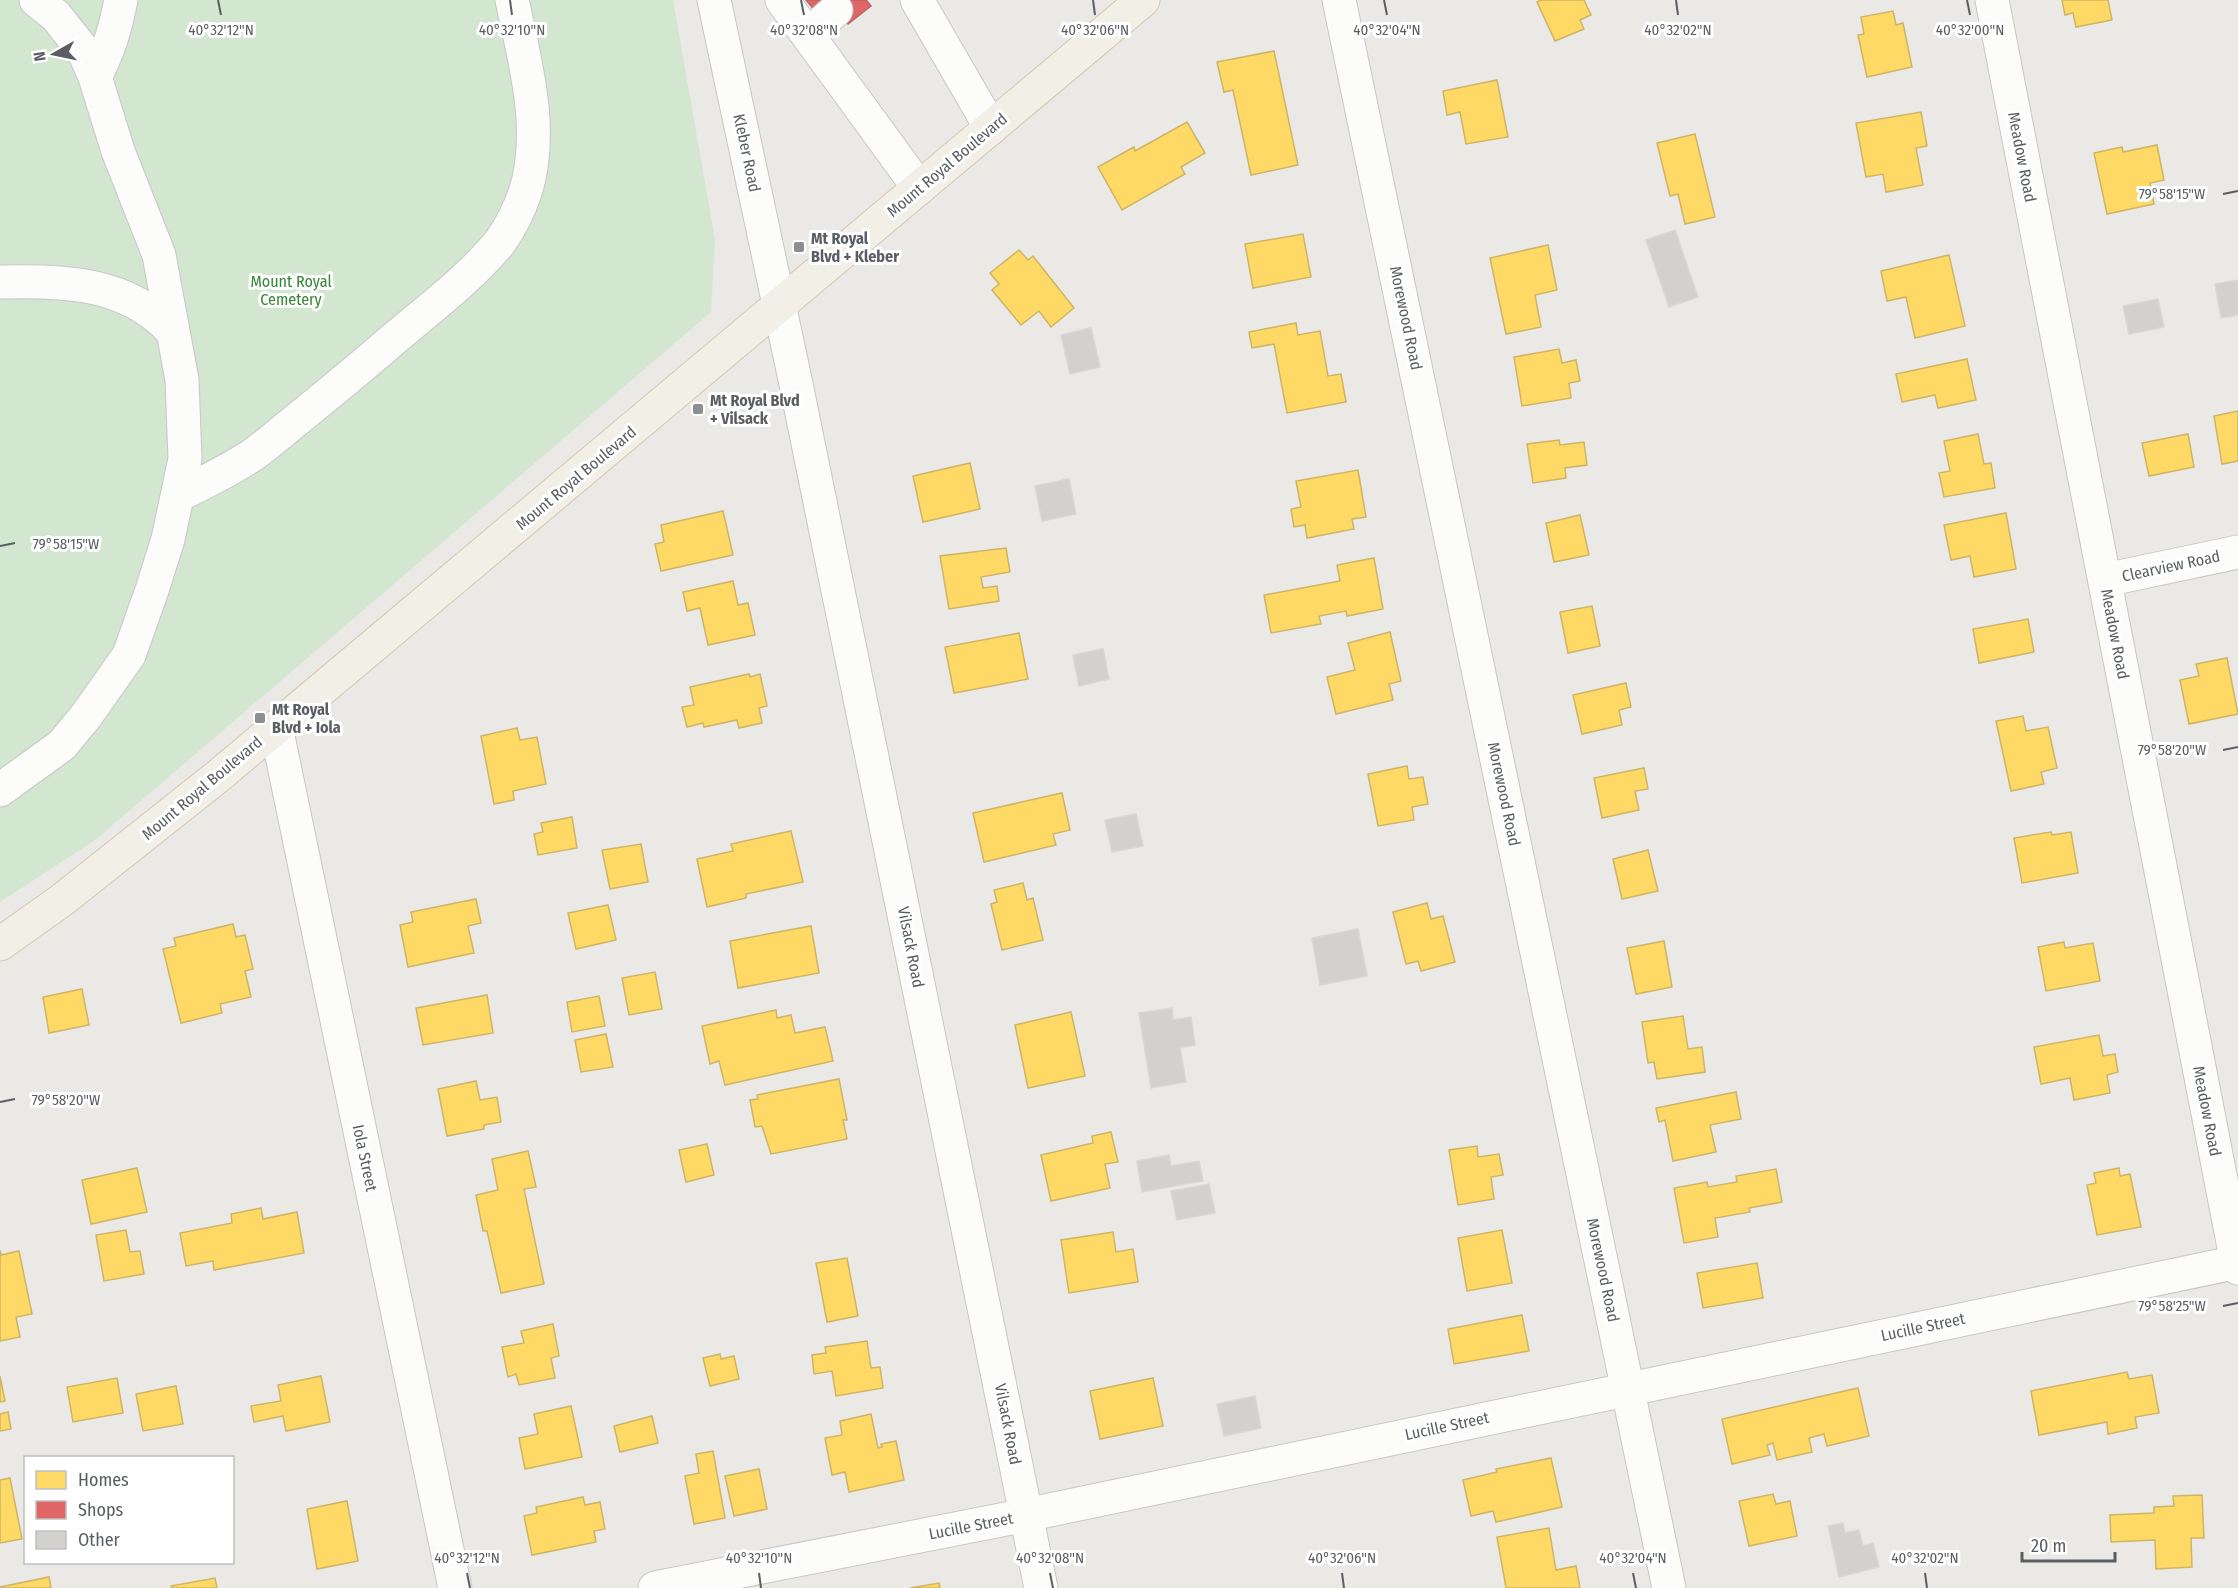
<svg xmlns="http://www.w3.org/2000/svg" width="2238" height="1588" font-family="'Fira Sans Condensed',sans-serif">
<style>
.green{fill:#d2e6d0}
.homes{fill:#ffd966;stroke:#ceb465;stroke-width:1.5}
.shops{fill:#e06666;stroke:#b86465;stroke-width:1.5}
.building{fill:#d2d1ce;stroke:#d9d7d4;stroke-width:1.5}
.lines{fill:none;stroke-linecap:round;stroke-linejoin:round}
.minor-casing{stroke:#c7c7c7;stroke-width:35}
.major-casing{stroke:#d2c8b2;stroke-width:35}
.minor{stroke:#fcfcfb;stroke-width:33}
.major{stroke:#f2efe6;stroke-width:33}
.ticks{fill:none;stroke:#5a5e62;stroke-width:2}
.poi-dot{fill:#8c8f90;stroke:#fff;stroke-width:2}
.labels{text-anchor:middle;dominant-baseline:central;stroke-width:6;stroke-linejoin:round;paint-order:stroke}
.street-label{font-size:16px;fill:#5a5e62;stroke:#fff}
.poi-label{font-size:16px;font-weight:bold;fill:#5a5e62;stroke:#fff;text-anchor:start}
.park-label{font-size:16px;fill:#368537;stroke:#fff}
.ticks-label{font-size:15px;text-anchor:middle;fill:#5a5e62;stroke:#fff;stroke-width:6;stroke-linejoin:round;paint-order:stroke}
</style>
<rect width="100%" height="100%" fill="#eae9e5"/>
<path class="green" d="M0 0H673L715 240 711 312 95 840 0 902Z"/>
<g class="homes">
<path d="M1541 0H1584L1591 15 1580 20 1584 29 1555 41 1537 2Z"/>
<path d="M2062 0H2108L2112 20 2076 27 2073 13 2065 15Z"/>
<path d="M1893 11 1896 25 1903 23 1912 67 1867 77 1858 35 1864 34 1861 17Z"/>
<path d="M1274 51 1298 165 1251 175 1233 90 1224 92 1217 62Z"/>
<path d="M1497 80 1508 137 1466 144 1460 112 1447 115 1443 91Z"/>
<path d="M1921 112 1927 146 1916 148 1923 185 1886 192 1883 174 1866 177 1856 123Z"/>
<path d="M1187 122 1205 153 1181 167 1185 174 1122 210 1098 167 1134 147 1135 151Z"/>
<path d="M1695 134 1715 217 1685 224 1678 194 1670 196 1657 143Z"/>
<path d="M2157 145 2164 180 2150 183 2154 204 2107 214 2094 153 2122 147 2123 152Z"/>
<path d="M1303 234 1311 277 1253 288 1245 244Z"/>
<path d="M1548 245 1557 290 1535 295 1541 327 1506 334 1490 258Z"/>
<path d="M1019 250 1028 260 1033 256 1074 308 1051 327 1039 311 1021 325 992 290 999 284 990 273Z"/>
<path d="M1949 255 1965 326 1915 338 1906 297 1887 301 1881 271Z"/>
<path d="M1296 323 1298 335 1320 331 1328 376 1341 374 1346 402 1287 413 1274 344 1252 348 1249 332Z"/>
<path d="M1559 349 1562 363 1576 360 1580 381 1569 383 1571 398 1522 406 1514 357Z"/>
<path d="M1967 359 1976 400 1938 408 1935 395 1902 402 1896 374Z"/>
<path d="M2238 411V461L2222 464 2214 416Z"/>
<path d="M1978 434 1984 464 1991 463 1995 488 1944 497 1939 473 1950 471 1944 441Z"/>
<path d="M2188 434 2194 467 2149 476 2142 443Z"/>
<path d="M1559 440 1560 445 1584 442 1587 465 1565 468 1566 478 1533 483 1527 444Z"/>
<path d="M970 463 980 509 923 522 913 476Z"/>
<path d="M1358 470 1366 517 1352 519 1354 529 1307 538 1305 525 1294 527 1291 509 1301 507 1296 481Z"/>
<path d="M723 511 733 555 661 571 655 544 664 542 661 525Z"/>
<path d="M2006 513 2016 569 1974 577 1970 556 1951 560 1944 525Z"/>
<path d="M1580 515 1589 555 1554 562 1546 523Z"/>
<path d="M1006 548 1010 572 981 577 983 588 997 586 999 601 949 609 940 556Z"/>
<path d="M1374 558 1383 609 1347 616 1346 611 1319 616 1321 624 1271 633 1264 595 1340 581 1337 565Z"/>
<path d="M733 581 738 605 748 603 755 635 708 645 700 608 687 611 683 592Z"/>
<path d="M1592 606 1600 646 1568 653 1560 612Z"/>
<path d="M2028 619 2034 652 1979 663 1973 629Z"/>
<path d="M1390 632 1401 681 1389 684 1393 700 1336 714 1327 677 1355 670 1348 643Z"/>
<path d="M1019 633 1028 679 954 693 945 647Z"/>
<path d="M2227 658 2238 714 2189 724 2180 680 2199 676 2196 664Z"/>
<path d="M749 674 750 677 760 674 767 706 759 708 762 723 739 728 737 720 704 727 703 723 687 727 682 707 694 705 690 687Z"/>
<path d="M1626 683 1631 707 1619 710 1622 725 1582 734 1573 695Z"/>
<path d="M2023 716 2026 731 2048 727 2057 768 2041 772 2044 784 2011 791 1996 721Z"/>
<path d="M517 728 520 740 537 737 546 784 513 791 514 800 494 804 481 736Z"/>
<path d="M1407 766 1409 779 1423 777 1428 804 1412 807 1414 820 1378 826 1368 774Z"/>
<path d="M1644 768 1648 789 1635 791 1639 810 1602 818 1594 778Z"/>
<path d="M1062 793 1070 830 1053 834 1056 845 984 862 973 813Z"/>
<path d="M572 817 577 848 538 855 534 834 543 832 541 823Z"/>
<path d="M791 831 803 882 746 894V898L707 907 697 859 733 851 731 844Z"/>
<path d="M2051 832 2052 835 2071 832 2078 873 2022 883 2014 838Z"/>
<path d="M641 844 648 882 610 889 602 850Z"/>
<path d="M1648 850 1658 891 1622 899 1613 859Z"/>
<path d="M1023 883 1027 900 1033 898 1043 940 1002 950 991 904 997 902 994 890Z"/>
<path d="M476 899 481 923 468 926 474 953 408 967 400 925 413 922 411 912Z"/>
<path d="M1427 903 1431 919 1443 916 1455 962 1421 971 1418 961 1406 964 1393 912Z"/>
<path d="M608 905 616 940 576 949 568 913Z"/>
<path d="M233 924 236 937 245 935 253 969 245 971 251 997 220 1004 222 1013 181 1023 163 949 176 946 174 938Z"/>
<path d="M811 926 819 973 738 988 730 941Z"/>
<path d="M1664 941 1672 987 1636 994 1627 948Z"/>
<path d="M2064 942 2065 948 2093 943 2100 981 2046 991 2038 947Z"/>
<path d="M655 972 662 1009 629 1015 622 978Z"/>
<path d="M82 989 89 1025 49 1033 43 997Z"/>
<path d="M487 995 493 1033 423 1045 416 1008Z"/>
<path d="M599 996 605 1026 572 1032 567 1002Z"/>
<path d="M776 1010 777 1018 791 1015 795 1033 825 1027 833 1061 725 1085 719 1061 710 1064 702 1026Z"/>
<path d="M1071 1012 1085 1076 1028 1088 1015 1025Z"/>
<path d="M1683 1016 1688 1049 1702 1047 1705 1072 1657 1079 1654 1062 1648 1063 1642 1022Z"/>
<path d="M606 1034 613 1067 581 1072 575 1040Z"/>
<path d="M2099 1035 2103 1056 2115 1054 2118 1072 2107 1075 2110 1093 2074 1100 2070 1078 2041 1084 2034 1047Z"/>
<path d="M839 1079 847 1120H843L847 1139 771 1154 762 1126 755 1127 750 1100 758 1099 757 1095Z"/>
<path d="M476 1081 480 1100 497 1097 501 1122 484 1125V1129L447 1136 438 1089Z"/>
<path d="M1736 1092 1741 1119 1710 1125 1716 1152 1673 1161 1665 1120 1659 1122 1656 1108Z"/>
<path d="M1111 1132 1118 1162 1105 1164 1110 1188 1051 1201 1041 1155 1093 1143 1092 1136Z"/>
<path d="M707 1144 714 1175 686 1182 679 1150Z"/>
<path d="M1477 1146 1478 1157 1499 1154 1503 1175 1491 1177 1494 1199 1458 1205 1449 1150Z"/>
<path d="M528 1151 536 1187 524 1189 544 1284 501 1293 487 1231H483L476 1195 498 1190 492 1159Z"/>
<path d="M137 1168 147 1212 91 1224 82 1180Z"/>
<path d="M2119 1168 2120 1176 2130 1174 2141 1227 2097 1235 2087 1185 2096 1183 2094 1173Z"/>
<path d="M1776 1169 1782 1202 1749 1208 1750 1212 1715 1218 1718 1237 1684 1243 1674 1188 1707 1182 1708 1187 1737 1182 1736 1176Z"/>
<path d="M261 1208 263 1219 297 1212 304 1253 214 1270 213 1261 186 1266 180 1233 232 1223 231 1214Z"/>
<path d="M126 1230 130 1252 140 1251 144 1274 104 1281 96 1235Z"/>
<path d="M1502 1230 1512 1283 1467 1291 1458 1238Z"/>
<path d="M1113 1232 1116 1252 1133 1249 1138 1282 1069 1293 1061 1240Z"/>
<path d="M0 1250 1 1255 19 1251 32 1314 16 1317 20 1337 0 1341Z"/>
<path d="M847 1258 858 1316 827 1322 816 1263Z"/>
<path d="M1757 1263 1763 1298 1703 1308 1697 1273Z"/>
<path d="M1522 1315 1529 1351 1454 1364 1448 1329Z"/>
<path d="M553 1324 559 1356 551 1358 555 1378 519 1385 516 1374 508 1377 502 1347 524 1343 521 1331Z"/>
<path d="M867 1341 871 1368 880 1367 883 1388 836 1396 832 1371 814 1374 812 1355 826 1353 825 1347Z"/>
<path d="M720 1354 721 1359 734 1356 739 1379 710 1386 703 1358Z"/>
<path d="M2127 1372 2129 1379 2152 1375 2159 1413 2135 1417 2137 1428 2108 1434 2107 1422 2039 1435 2031 1391Z"/>
<path d="M0 1376 5 1401 0 1402Z"/>
<path d="M321 1376 330 1422 286 1431 283 1416 254 1422 251 1406 281 1401 278 1385Z"/>
<path d="M117 1378 123 1413 73 1422 67 1387Z"/>
<path d="M1153 1378 1163 1426 1100 1439 1090 1391Z"/>
<path d="M176 1386 183 1424 143 1431 136 1394Z"/>
<path d="M1858 1388 1869 1436 1827 1446 1824 1434 1809 1438 1812 1452 1777 1460 1773 1443 1767 1445 1770 1455 1732 1464 1722 1419Z"/>
<path d="M571 1406 582 1457 525 1469 519 1438 538 1434 534 1414Z"/>
<path d="M8 1412 11 1429 0 1431V1414Z"/>
<path d="M871 1414 878 1448 882 1447 881 1444 896 1441 904 1480 849 1492 845 1472 832 1475 825 1438 842 1435 840 1421Z"/>
<path d="M652 1416 658 1443 620 1452 614 1426Z"/>
<path d="M713 1451 725 1518 694 1524 685 1476 699 1473 696 1454Z"/>
<path d="M1551 1458 1562 1507 1496 1522 1493 1511 1471 1516 1463 1480 1497 1472 1496 1469Z"/>
<path d="M759 1469 767 1509 734 1516 725 1476Z"/>
<path d="M10 1478 22 1539 0 1543V1480Z"/>
<path d="M1773 1494 1776 1504 1790 1501 1797 1536 1749 1546 1739 1501Z"/>
<path d="M2202 1495 2204 1538H2191L2192 1567 2156 1569 2155 1540 2111 1542 2110 1515 2154 1513V1507L2174 1506 2173 1496Z"/>
<path d="M583 1497 585 1505 600 1502 605 1529 594 1531 596 1542 532 1555 524 1516 537 1513 536 1507Z"/>
<path d="M347 1501 358 1561 317 1569 307 1509Z"/>
<path d="M1549 1528 1556 1570 1576 1566 1580 1588H1506L1497 1537Z"/>
<path d="M49 1577 51 1588H0V1587Z"/>
<path d="M215 1578 217 1588H172L171 1586Z"/>
<path d="M939 1583 940 1588H910Z"/>
</g>
<path class="shops" d="M806 0H866L871 6 848 24 829 1 816 12Z"/>
<g class="building">
<path d="M1675 230 1698 297 1669 307 1646 240Z"/>
<path d="M2238 280V315L2221 318 2215 284Z"/>
<path d="M2158 299 2164 327 2129 334 2123 306Z"/>
<path d="M1091 328 1100 367 1070 374 1061 335Z"/>
<path d="M1069 479 1076 514 1042 521 1035 486Z"/>
<path d="M1103 649 1109 679 1079 686 1073 655Z"/>
<path d="M1136 814 1143 846 1112 852 1105 820Z"/>
<path d="M1358 929 1367 976 1320 985 1312 938Z"/>
<path d="M1172 1008 1173 1020 1191 1017 1195 1045 1180 1048 1186 1082 1151 1088 1139 1013Z"/>
<path d="M1169 1155 1171 1166 1199 1161 1203 1181 1142 1192 1137 1161Z"/>
<path d="M1209 1184 1215 1213 1177 1220 1171 1191Z"/>
<path d="M1255 1396 1261 1428 1224 1436 1217 1404Z"/>
<path d="M1843 1523 1845 1533 1859 1530 1863 1546 1873 1543 1879 1567 1839 1577 1828 1526Z"/>
</g>
<g class="lines">
<g class="minor-casing">
<g id="minor">
<path d="M714 0 796 384 1041 1588"/>
<path d="M782 0 919 188"/>
<path d="M917 0 991 128"/>
<path d="M1339 0 1669 1588"/>
<path d="M1992 0 2238 1268"/>
<path d="M808 35 836 10"/>
<path d="M95 77C109 50 115 30 121 0"/>
<path d="M0 282C63 281 126 281 172 331"/>
<path d="M179 495C203 483 228 471 251 456 266 446 280 433 294 422 326 396 358 370 389 343 425 312 470 279 500 242 510 228 519 210 525 193 545 131 525 62 512 0"/>
<path d="M2105 580 2238 552"/>
<path d="M276 727 455 1588"/>
<path d="M0 790 62 745 86 716 129 655 152 590 168 539 185 459 182 380 159 255 118 151 95 77 83 50 56 16 36 0"/>
<path d="M655 1588 1026 1515 2238 1262"/>
</g>
</g>
<g class="major-casing">
<path id="major" d="M0 944 62 900 217 777 1143 0"/>
</g>
<use href="#minor" class="minor"/>
<use href="#major" class="major"/>
</g>
<path class="ticks" d="M218 0 221 15M510 0 512 15M801 0 804 15M1093 0 1095 15M1384 0 1387 15M1676 0 1678 15M1967 0 1970 15M2223 194 2238 191M0 546 15 543M2223 750 2238 747M0 1102 15 1099M2223 1306 2238 1303M467 1573 470 1588M759 1573 761 1588M1050 1573 1053 1588M1342 1573 1344 1588M1633 1573 1636 1588M1925 1573 1927 1588"/>
<g class="poi-dot">
<rect x="793" y="241" width="12" height="12" rx="3"/>
<rect x="692" y="403" width="12" height="12" rx="3"/>
<rect x="254" y="712" width="12" height="12" rx="3"/>
</g>
<g class="labels">
<g class="street-label">
<text transform="translate(747 153) rotate(78)">Kleber Road</text>
<text transform="translate(2022 157) rotate(79)">Meadow Road</text>
<text transform="translate(947 165) rotate(-40)">Mount Royal Boulevard</text>
<text transform="translate(1406 318) rotate(78)">Morewood Road</text>
<text transform="translate(576 478) rotate(-40)">Mount Royal Boulevard</text>
<text transform="translate(2171 566) rotate(-12)">Clearview Road</text>
<text transform="translate(2115 634) rotate(79)">Meadow Road</text>
<text transform="translate(202 788) rotate(-40)">Mount Royal Boulevard</text>
<text transform="translate(1504 794) rotate(78)">Morewood Road</text>
<text transform="translate(911 947) rotate(79)">Vilsack Road</text>
<text transform="translate(2207 1111) rotate(79)">Meadow Road</text>
<text transform="translate(365 1158) rotate(78)">Iola Street</text>
<text transform="translate(1603 1270) rotate(78)">Morewood Road</text>
<text transform="translate(1923 1327) rotate(-12)">Lucille Street</text>
<text transform="translate(1008 1424) rotate(79)">Vilsack Road</text>
<text transform="translate(1447 1426) rotate(-12)">Lucille Street</text>
<text transform="translate(971 1526) rotate(-11)">Lucille Street</text>
</g>
<g class="poi-label">
<text x="811" y="238">Mt Royal<tspan x="811" dy="18">Blvd + Kleber</tspan></text>
<text x="710" y="400">Mt Royal Blvd<tspan x="710" dy="18">+ Vilsack</tspan></text>
<text x="272" y="709">Mt Royal<tspan x="272" dy="18">Blvd + Iola</tspan></text>
</g>
<g class="park-label">
<text x="291" y="281">Mount Royal<tspan x="291" dy="18">Cemetery</tspan></text>
</g>
</g>
<g class="ticks-label">
<text x="221" y="35">40°32'12"N</text>
<text x="512" y="35">40°32'10"N</text>
<text x="804" y="35">40°32'08"N</text>
<text x="1095" y="35">40°32'06"N</text>
<text x="1387" y="35">40°32'04"N</text>
<text x="1678" y="35">40°32'02"N</text>
<text x="1970" y="35">40°32'00"N</text>
<text x="2172" y="199">79°58'15"W</text>
<text x="66" y="549">79°58'15"W</text>
<text x="2172" y="755">79°58'20"W</text>
<text x="66" y="1105">79°58'20"W</text>
<text x="2172" y="1311">79°58'25"W</text>
<text x="467" y="1563">40°32'12"N</text>
<text x="759" y="1563">40°32'10"N</text>
<text x="1050" y="1563">40°32'08"N</text>
<text x="1342" y="1563">40°32'06"N</text>
<text x="1633" y="1563">40°32'04"N</text>
<text x="1925" y="1563">40°32'02"N</text>
</g>
<rect x="24" y="1456" width="210" height="108" fill="#ffffff" stroke="#bdbfc0" stroke-width="1.5"/>
<rect x="36" y="1471" width="30" height="18" fill="#ffd966" stroke="#bdbfc0" stroke-width="1.5"/>
<text x="78" y="1486" font-size="18" fill="#5a5e62">Homes</text>
<rect x="36" y="1501" width="30" height="18" fill="#e06666" stroke="#bdbfc0" stroke-width="1.5"/>
<text x="78" y="1516" font-size="18" fill="#5a5e62">Shops</text>
<rect x="36" y="1531" width="30" height="18" fill="#d2d1ce" stroke="#bdbfc0" stroke-width="1.5"/>
<text x="78" y="1546" font-size="18" fill="#5a5e62">Other</text>
<g transform="translate(54 54) rotate(261)" stroke="#ffffff" stroke-width="4.5" paint-order="stroke">
<path d="M0-4.5L10 22L0 15L-10 22Z" fill="#5a5e62"/>
<text y="-9" font-size="16" font-weight="bold" text-anchor="middle" fill="#5a5e62">N</text>
</g>
<path d="M2022 1552v9h93v-9" fill="none" stroke="#5a5e62" stroke-width="3"/>
<text x="2031" y="1552" font-size="18" fill="#5a5e62" stroke="#ffffff" stroke-width="4.5" paint-order="stroke">20 m</text>
</svg>
